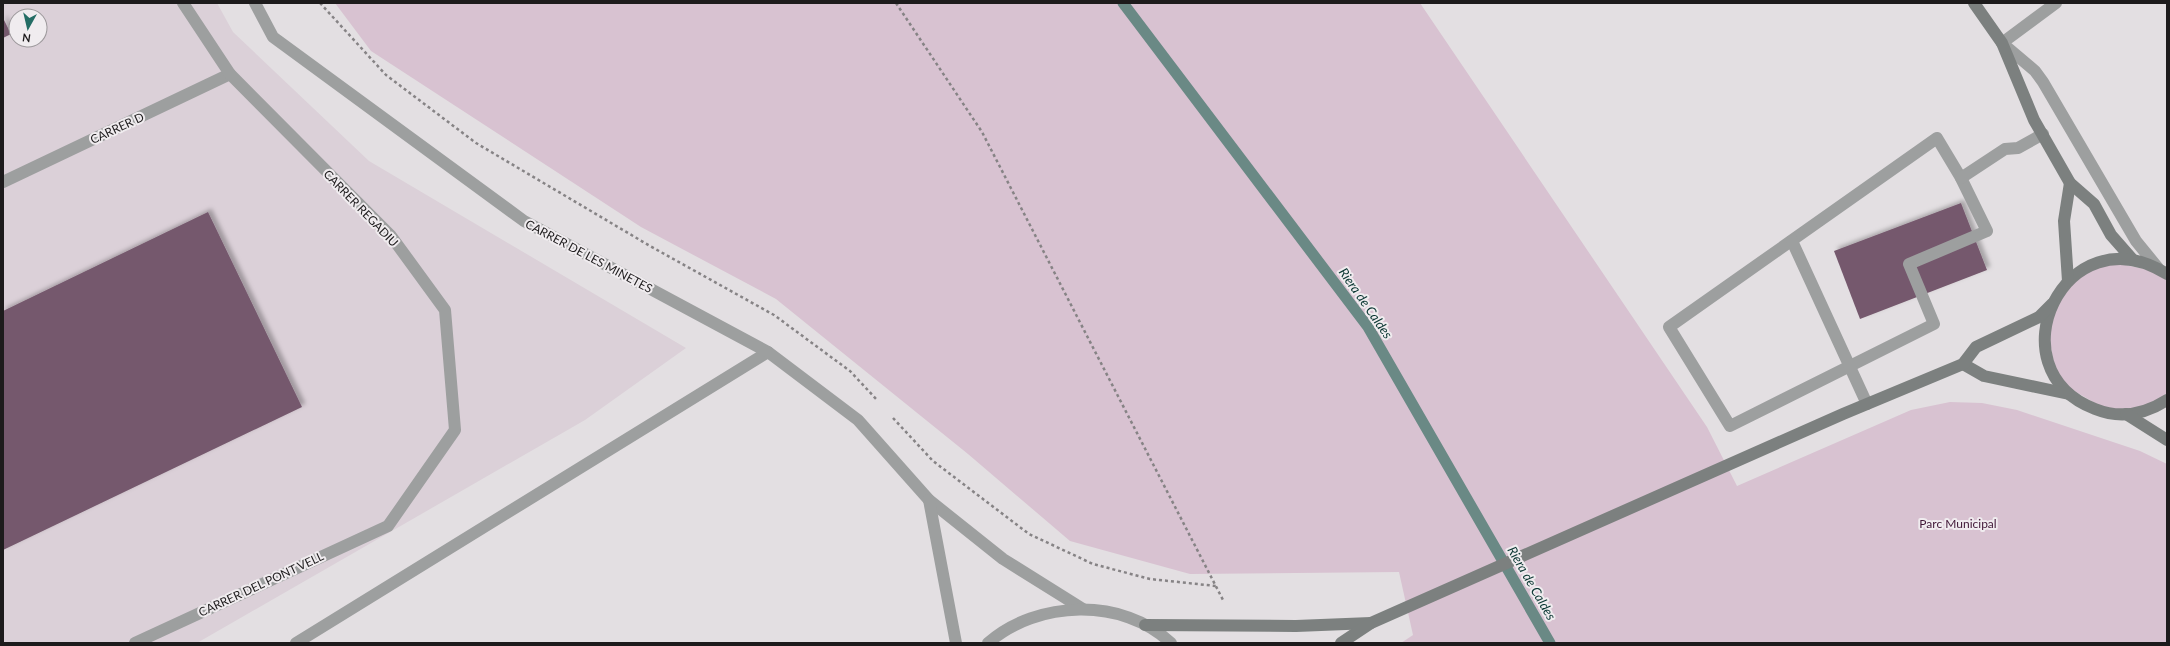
<svg xmlns="http://www.w3.org/2000/svg" width="2170" height="646" font-family="Lato,sans-serif">
<style>
.built{fill:#dbd0d8;fill-rule:evenodd}
.green{fill:#d8c2d1}
.lines{fill:none;stroke-linecap:round;stroke-linejoin:round}
.stream{stroke:#6a8985;stroke-width:11}
.building{fill:#75596d;filter:url(#shadow)}
.path{stroke:#868385;stroke-width:2.5;stroke-dasharray:3 3;stroke-linecap:butt}
.lane{stroke:#9d9f9f;stroke-width:12}
.street{stroke:#9d9f9f;stroke-width:12}
.secondary{stroke:#7c807f;stroke-width:12}
.labels{text-anchor:middle;dominant-baseline:central;stroke-width:4;stroke-linejoin:round;paint-order:stroke}
.street-label{font-size:12px;fill:#1d1b1c;stroke:#f0ecef}
.park-label{font-size:12px;fill:#401737;stroke:#f0ecef}
.water-label{font-size:13px;font-style:italic;fill:#0a3632;stroke:#f0ecef}
</style>
<defs>
<filter id="shadow"><feDropShadow dx="3.5" dy="-3.5" stdDeviation="2" flood-color="#0004"/></filter>
</defs>
<rect width="100%" height="100%" fill="#e3dfe2"/>
<path class="built" d="M3 3H217L233 32 369 161 686 348 585 420 197 643H3ZM16 16H40V40H16Z"/>
<g class="green">
<path d="M335 3H1420L1707 427 1737 486 1911 410 1950 402 1982 403 2017 410 2140 451 2167 464V643H1401L1413 635 1399 572 1190 574 1070 541 968 454 776 299 641 227 371 51Z"/>
<path d="M2107 261 2167 274V400L2114 414 2057 381 2046 320 2082 271Z"/>
</g>
<g class="lines">
<path class="stream" d="M1123 3 1368 327 1550 643"/>
</g>
<g class="building">
<path d="M3 18 11 34 3 38Z"/>
<path d="M1961 203 1987 270 1860 319 1834 251Z"/>
<path d="M208 212 302 407 3 550V311Z"/>
</g>
<g class="lines">
<g class="path">
<path d="M320 3 386 75 476 143 650 246 774 315 850 371 878 401"/>
<path d="M896 3 982 132 1223 600"/>
<path d="M893 418 933 461 1029 534 1093 564 1150 579 1216 586"/>
</g>
<g class="lane">
<path d="M2002 43 2035 71 2043 82 2136 241 2158 268"/>
<path d="M1937 138 1961 178 1987 231 1909 264 1934 324 1730 426 1669 327Z"/>
<path d="M1961 178 2005 149 2018 148 2043 134"/>
<path d="M3 182 230 74"/>
<path d="M1792 241 1867 404"/>
<path d="M135 643 388 526 455 430 445 310 391 236 230 74 183 3"/>
<path d="M296 643 768 352"/>
</g>
<g class="street">
<path d="M255 3 273 37 524 221 768 352 858 420 929 500 1003 559 1083 609"/>
<path d="M2002 43 2056 3"/>
<path d="M929 500 956 643"/>
<path d="M988 643C1037 600 1123 597 1171 643"/>
</g>
<g class="secondary">
<path d="M1974 3 2002 43 2034 120 2070 183 2094 204 2111 235 2133 260"/>
<path d="M2167 274C2065 210 1991 369 2095 409 2120 419 2145 414 2167 400"/>
<path d="M2068 281 2064 221 2070 183"/>
<path d="M1963 364 1984 376 2069 394"/>
<path d="M2126 414 2167 440"/>
<path d="M1145 625 1296 626 1371 623"/>
<path d="M1341 643 1371 623 1843 414 1963 364 1976 347 2039 317 2052 304"/>
</g>
</g>
<g class="labels">
<g class="street-label">
<text transform="translate(117 128) rotate(-25)">CARRER D</text>
<text transform="translate(361 208) rotate(46)">CARRER REGADIU</text>
<text transform="translate(589 256) rotate(28)">CARRER DE LES MINETES</text>
<text transform="translate(261 584) rotate(-25)">CARRER DEL PONT VELL</text>
</g>
<g class="park-label">
<text x="1958" y="523">Parc Municipal</text>
</g>
<g class="water-label">
<text transform="translate(1366 303) rotate(55)">Riera de Caldes</text>
<text transform="translate(1532 583) rotate(60)">Riera de Caldes</text>
</g>
</g>
<rect width="2170" height="646" fill="none" stroke="#1d1b1c" stroke-width="8"/>
<g transform="translate(28 28) rotate(188)"><circle r="19" fill="#f0ecef" stroke="#9c989b"/>
<path d="M0-3L7 15L0 10L-7 15Z" fill="#246d65"/>
<text y="-6" font-size="11" font-weight="bold" text-anchor="middle" fill="#1d1b1c">N</text>
</g>
</svg>
